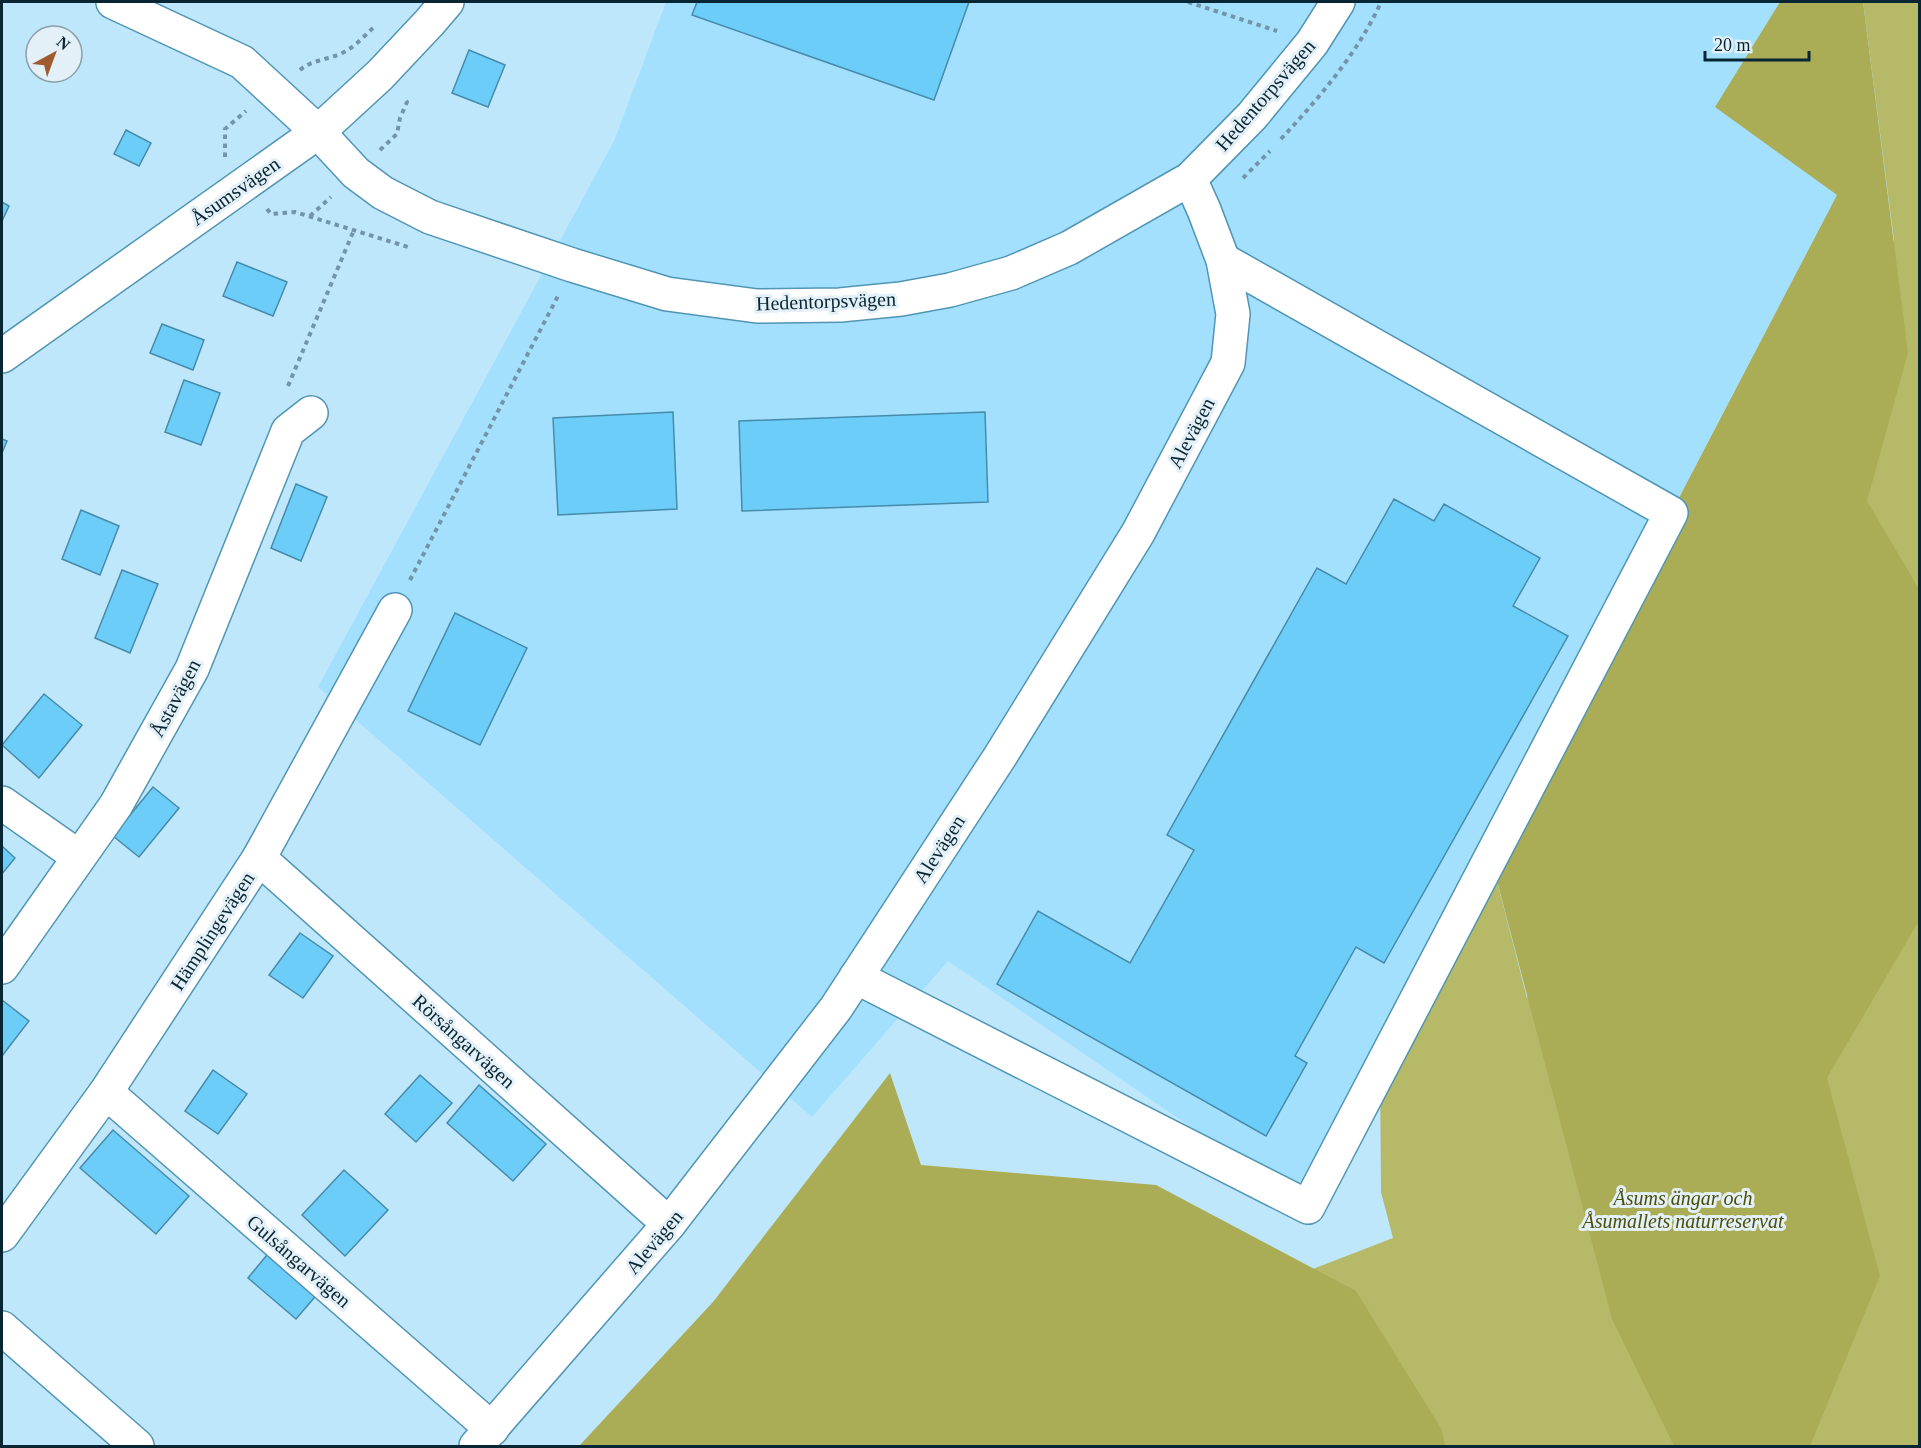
<svg xmlns="http://www.w3.org/2000/svg" width="1921" height="1448" font-family="Georgia,serif">
<style>
.built{fill:#a3e0fe}
.green{fill:#b6b967}
.forest{fill:#abad56}
.building{fill:#6dcdf9;stroke:#478baa;stroke-width:1.5}
.lines{fill:none;stroke-linecap:round;stroke-linejoin:round}
.minor-casing{stroke:#5195b5;stroke-width:36}
.path{stroke:#7295a7;stroke-width:4;stroke-dasharray:4.5 4.5;stroke-linecap:butt}
.minor{stroke:#fff;stroke-width:33}
.labels{text-anchor:middle;dominant-baseline:central;stroke-width:6;stroke-linejoin:round;paint-order:stroke}
.street-label{font-size:20px;fill:#072532;stroke:#e3f0f7}
.park-label{font-size:20px;font-style:italic;fill:#4c4d09;stroke:#e3f0f7}
</style>
<rect width="100%" height="100%" fill="#bfe7fc"/>
<path class="built" d="M666 2H1780L1716 107 1837 195 1308 1207 948 961 812 1117 318 687 614 141Z"/>
<path class="green" d="M1863 2H1919V1446H899L1261 1289 1393 1238 1381 1192 1380 1069 1491 858 1527 998 1894 240Z"/>
<g class="forest">
<path d="M1780 2H1863L1908 353 1867 501 1919 589 1920 919 1827 1078 1880 1276 1810 1446H1674L1612 1319 1491 858 1837 195 1715 107Z"/>
<path d="M890 1073 921 1165 1156 1185 1356 1291 1442 1430 1445 1446H579L713 1302Z"/>
</g>
<g class="building">
<path d="M697 2H969L934 100 692 15Z"/>
<path d="M469 50 505 65 488 107 452 93Z"/>
<path d="M126 130 151 143 139 166 114 154Z"/>
<path d="M2 202 9 206 2 221Z"/>
<path d="M237 262 287 282 273 316 223 296Z"/>
<path d="M162 324 204 340 193 370 150 353Z"/>
<path d="M184 380 220 393 201 445 165 432Z"/>
<path d="M673 412 677 509 558 515 553 418Z"/>
<path d="M985 412 988 502 742 511 739 421Z"/>
<path d="M2 439 7 441 2 453Z"/>
<path d="M296 484 327 497 301 561 271 548Z"/>
<path d="M1394 499 1434 521 1444 504 1540 558 1513 606 1568 636 1384 963 1356 947 1295 1056 1307 1063 1266 1136 997 984 1038 911 1130 963 1194 850 1167 835 1317 568 1346 584Z"/>
<path d="M81 510 119 526 100 575 62 559Z"/>
<path d="M122 570 158 584 130 653 95 638Z"/>
<path d="M455 613 527 648 480 745 408 711Z"/>
<path d="M44 694 82 725 39 778 2 745Z"/>
<path d="M153 787 179 808 139 857 113 836Z"/>
<path d="M2 846 15 858 2 874Z"/>
<path d="M300 933 333 956 303 998 269 975Z"/>
<path d="M2 1000 29 1021 2 1056Z"/>
<path d="M213 1070 247 1094 218 1134 185 1111Z"/>
<path d="M420 1075 452 1103 416 1142 385 1114Z"/>
<path d="M479 1085 546 1144 513 1181 447 1123Z"/>
<path d="M113 1130 189 1196 156 1234 80 1168Z"/>
<path d="M344 1170 388 1210 345 1256 302 1215Z"/>
<path d="M271 1250 320 1291 296 1319 248 1278Z"/>
</g>
<g class="lines">
<g class="minor-casing">
<g id="minor">
<path d="M113 2 242 62 318 132 356 173 383 193 430 217 572 265 667 294 757 306 840 305 901 299 950 290 1011 273 1069 248 1190 179 1252 116 1312 43 1338 2"/>
<path d="M2 356 318 132 380 75 429 23 447 2"/>
<path d="M2 803 79 857"/>
<path d="M259 858 669 1224"/>
<path d="M2 967 116 805 192 669 288 431 311 413"/>
<path d="M856 977 1308 1207 1671 513 1223 260"/>
<path d="M106 1092 492 1429"/>
<path d="M2 1235 106 1092 259 858 395 610"/>
<path d="M2 1328 137 1446"/>
<path d="M476 1446 669 1224 836 1008 1001 755 1138 533 1228 363 1233 314 1223 260 1204 210 1190 179"/>
</g>
</g>
<g class="path">
<path d="M1188 2 1277 31"/>
<path d="M300 70C313 59 329 60 344 52 356 46 365 35 374 27"/>
<path d="M1281 139C1319 98 1358 53 1381 2"/>
<path d="M380 150 397 134 400 118 407 102 404 99"/>
<path d="M225 157V129L246 111"/>
<path d="M1243 178 1270 151"/>
<path d="M267 209 271 214 295 212 408 247"/>
<path d="M310 216 331 197"/>
<path d="M288 386 354 230"/>
<path d="M410 580 558 296"/>
</g>
<use href="#minor" class="minor"/>
</g>
<g class="labels">
<g class="street-label">
<text transform="translate(1265 95) rotate(-49)">Hedentorpsvägen</text>
<text transform="translate(235 191) rotate(-35)">Åsumsvägen</text>
<text transform="translate(826 301) rotate(-2)">Hedentorpsvägen</text>
<text transform="translate(1191 433) rotate(-62)">Alevägen</text>
<text transform="translate(175 698) rotate(-62)">Åstavägen</text>
<text transform="translate(939 849) rotate(-57)">Alevägen</text>
<text transform="translate(212 931) rotate(-57)">Hämplingevägen</text>
<text transform="translate(464 1041) rotate(42)">Rörsångarvägen</text>
<text transform="translate(654 1242) rotate(-50)">Alevägen</text>
<text transform="translate(299 1261) rotate(41)">Gulsångarvägen</text>
</g>
<g class="park-label">
<text x="1683" y="1198">Åsums ängar och<tspan x="1683" dy="23">Åsumallets naturreservat</tspan></text>
</g>
</g>
<rect width="1921" height="1448" fill="none" stroke="#072532" stroke-width="6"/>
<g transform="translate(54 54) rotate(41)"><circle r="28" fill="#e3f0f7" stroke="#8b9fa8" stroke-width="1.5"/>
<path d="M0-4.5L10 22L0 15L-10 22Z" fill="#9f5a2f"/>
<text y="-9" font-size="16" font-weight="bold" text-anchor="middle" fill="#072532">N</text>
</g>
<path d="M1705 51v9h104v-9" fill="none" stroke="#072532" stroke-width="3"/>
<text x="1714" y="51" font-size="18" fill="#072532" stroke="#e3f0f7" stroke-width="4.5" paint-order="stroke">20 m</text>
</svg>
